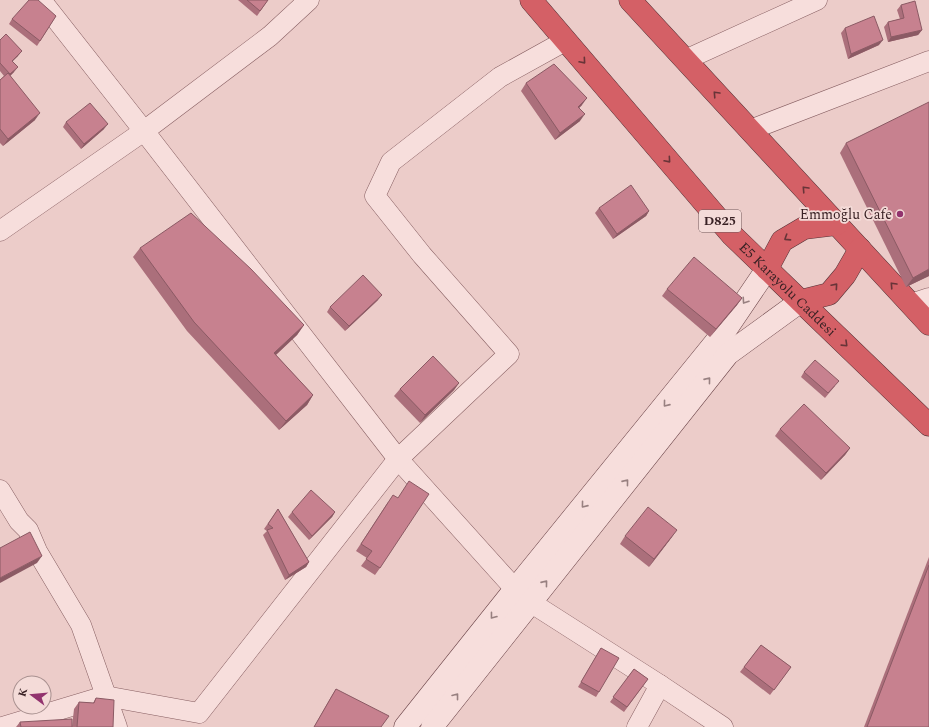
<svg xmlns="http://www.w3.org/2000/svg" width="929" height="727" font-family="Spectral,serif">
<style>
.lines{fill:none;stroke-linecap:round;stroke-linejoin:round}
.street-casing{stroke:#875f62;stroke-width:21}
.secondary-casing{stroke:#694246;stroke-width:23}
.highway-casing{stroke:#553237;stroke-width:23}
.street{stroke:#f7dedc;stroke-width:20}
.secondary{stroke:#f7dedc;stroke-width:22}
.highway{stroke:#d46066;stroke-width:22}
.wall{fill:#ab6f7b}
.shaded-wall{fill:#8b5a64}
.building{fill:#c7818f;stroke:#8b5a64}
.oneway{stroke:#683438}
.oneway2{stroke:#988080}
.poi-dot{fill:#92336e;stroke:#f4dbd8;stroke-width:1.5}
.labels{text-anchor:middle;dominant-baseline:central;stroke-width:3.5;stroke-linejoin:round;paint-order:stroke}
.shield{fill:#f4dbd8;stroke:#71595a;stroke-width:1}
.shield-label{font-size:13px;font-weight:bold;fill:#392124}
.poi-label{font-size:14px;fill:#392124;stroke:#f4dbd8;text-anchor:end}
.street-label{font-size:14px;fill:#392124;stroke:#f4dbd8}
</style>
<rect width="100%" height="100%" fill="#ecccc9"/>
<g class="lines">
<g class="street-casing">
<g id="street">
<path d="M41 0 144 131 398 459 515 589 530 602 660 685 723 727"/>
<path d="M685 60 817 0"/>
<path d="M750 130 929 61"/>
<path d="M0 231 144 131 270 36 309 0"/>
<path d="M911 304 929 298"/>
<path d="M0 490 19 521 28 530 37 551 81 625 117 727"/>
<path d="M2 727 105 696 199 713 398 459 509 354 422 255 375 196 391 162 500 77 565 41"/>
<path d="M637 727 660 685"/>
</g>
</g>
<g class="secondary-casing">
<g id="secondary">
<path d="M405 727 515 589 727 328 767 269"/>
<path d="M432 727 728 354 801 301"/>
</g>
</g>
<g class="highway-casing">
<g id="highway">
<path id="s1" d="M531 0 732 235 929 425"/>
<path d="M630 0 929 324"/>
<path d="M767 269 782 241 804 228 837 224"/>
<path d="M801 301 829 294 845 275 860 249"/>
</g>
</g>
<use href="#street" class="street"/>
<use href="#secondary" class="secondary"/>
<use href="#highway" class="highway"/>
</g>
<g class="wall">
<path d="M238 0H268L257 16Z"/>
<path d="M901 5 922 30 918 35 888 42 884 27 888 22 900 19 897 10Z"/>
<path d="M56 16 37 46 9 24 12 19Z"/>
<path d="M845 28 879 45 848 59 841 33Z"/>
<path d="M0 40 18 56 12 61 14 72 10 76 35 120 3 146 0 143V80L4 76 0 71Z"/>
<path d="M526 83 582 105 579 108 580 121 555 140 521 91Z"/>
<path d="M66 122 104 129 81 149 63 127Z"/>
<path d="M846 143 929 276 906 287 840 153Z"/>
<path d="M599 208 649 211 646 216 613 239 595 213Z"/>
<path d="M140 248 304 325 297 335 276 355 313 395 307 405 279 430 187 331 133 257Z"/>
<path d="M667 289 742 298 737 305 710 337 662 296Z"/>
<path d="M378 300 345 331 327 312 330 307Z"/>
<path d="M804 372 835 386 825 398 801 377Z"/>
<path d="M459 383 454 390 420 423 394 396 400 389Z"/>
<path d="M780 429 850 448 845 455 821 480 775 436Z"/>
<path d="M388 502 380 568 375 575 361 566 367 558 356 551Z"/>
<path d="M278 509 309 562 306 567 285 580 263 535 267 531 264 529Z"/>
<path d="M292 512H335L332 517 309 540 288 517Z"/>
<path d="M625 536 672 537 649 567 620 544Z"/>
<path d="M929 557V727H864Z"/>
<path d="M761 645 791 667 770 695 740 672Z"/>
<path d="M601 648 599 692 596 697 578 687Z"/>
<path d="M634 669 648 679 624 712 610 702Z"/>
<path d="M336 689 381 727H314L331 697Z"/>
<path d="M96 698 113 727H72L74 709 79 702 93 703Z"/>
<path d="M20 722 72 727H16Z"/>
</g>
<g class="shaded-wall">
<path d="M922 30 918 35 888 42 891 37Z"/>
<path d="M883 40 879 45 848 59 851 54Z"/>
<path d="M22 51 18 56 8 66 12 61Z"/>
<path d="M18 67 14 72 7 79 10 74Z"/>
<path d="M587 98 582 105 573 114 578 107Z"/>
<path d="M40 113 35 120 3 146 8 139Z"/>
<path d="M585 114 580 121 555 140 560 133Z"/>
<path d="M108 124 104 129 81 149 84 144Z"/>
<path d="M649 211 646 216 613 239 617 234Z"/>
<path d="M929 269V276L906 287 913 278Z"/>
<path d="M382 295 378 300 345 331 349 326Z"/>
<path d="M742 298 737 305 710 337 716 329Z"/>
<path d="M304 325 297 335 267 363 274 353Z"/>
<path d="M459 383 454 390 420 423 425 415Z"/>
<path d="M313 395 307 405 279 430 286 421Z"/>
<path d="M850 448 845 455 821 480 826 473Z"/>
<path d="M335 512 332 517 309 540 312 536Z"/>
<path d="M677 530 672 537 649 567 654 559Z"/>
<path d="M42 556 37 563 0 583V578Z"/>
<path d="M309 562 306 567 285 580 289 575Z"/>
</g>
<g class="building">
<path d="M29 0H38L56 16 40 41 12 19Z"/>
<path d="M247 0H268L260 11Z"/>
<path d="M915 1 922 30 891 37 888 22 904 18 901 5Z"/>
<path d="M874 16 883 40 851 54 845 28Z"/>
<path d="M6 34 22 51 12 61 18 67 10 74 0 63V40Z"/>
<path d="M554 64 587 98 578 107 585 114 560 133 526 83Z"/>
<path d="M8 73 40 113 8 139 0 129V80Z"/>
<path d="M929 102V269L913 278 846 143Z"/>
<path d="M90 103 108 124 84 144 66 122Z"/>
<path d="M631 185 649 211 617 234 599 208Z"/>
<path d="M191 213 251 269 304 325 274 353 313 395 286 421 194 322 140 248Z"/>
<path d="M694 257 742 298 716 329 667 289Z"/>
<path d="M363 275 382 295 349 326 330 307Z"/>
<path d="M433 356 459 383 425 415 400 389Z"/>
<path d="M815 360 839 381 828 393 804 372Z"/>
<path d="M804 404 850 448 826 473 780 429Z"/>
<path d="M409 481 429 494 380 568 366 559 372 551 361 544 393 495 398 498Z"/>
<path d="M311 490 335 512 312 536 292 512Z"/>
<path d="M648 507 677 530 654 559 625 536Z"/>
<path d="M278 509 309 562 289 575 267 530 273 528 268 524Z"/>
<path d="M30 532 42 556 0 578V548Z"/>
<path d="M929 565V727H867Z"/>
<path d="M761 645 791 667 774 690 744 667Z"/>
<path d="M601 648 619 658 599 692 581 682Z"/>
<path d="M634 669 648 679 627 707 613 697Z"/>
<path d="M336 689 389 716 381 727H314Z"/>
<path d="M96 698 114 700 113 727H77L79 702 94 703Z"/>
<path d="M72 719V727H21L20 722Z"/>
</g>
<defs><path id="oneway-chevron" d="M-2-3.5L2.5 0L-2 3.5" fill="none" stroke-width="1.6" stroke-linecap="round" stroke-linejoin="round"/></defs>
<g class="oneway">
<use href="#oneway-chevron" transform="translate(583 61) rotate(49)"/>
<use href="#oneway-chevron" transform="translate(716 94) rotate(-133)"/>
<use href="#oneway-chevron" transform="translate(668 160) rotate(49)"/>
<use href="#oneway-chevron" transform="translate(805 189) rotate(-133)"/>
<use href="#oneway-chevron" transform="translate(787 238) rotate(147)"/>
<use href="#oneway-chevron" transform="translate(893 285) rotate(-133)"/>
<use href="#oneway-chevron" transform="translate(835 286) rotate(-49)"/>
<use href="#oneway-chevron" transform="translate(845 344) rotate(44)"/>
</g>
<g class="oneway2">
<use href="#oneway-chevron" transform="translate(745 301) rotate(124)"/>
<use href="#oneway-chevron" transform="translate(708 380) rotate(-51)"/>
<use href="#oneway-chevron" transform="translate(666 404) rotate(129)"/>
<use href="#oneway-chevron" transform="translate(626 482) rotate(-51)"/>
<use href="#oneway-chevron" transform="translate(584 505) rotate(129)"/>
<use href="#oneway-chevron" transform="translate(545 583) rotate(-51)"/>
<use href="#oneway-chevron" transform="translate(493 616) rotate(128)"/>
<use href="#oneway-chevron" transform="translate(456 696) rotate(-52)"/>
</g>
<circle class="poi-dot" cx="900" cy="214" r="4"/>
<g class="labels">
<rect class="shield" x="699" y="210" width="42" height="22" rx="3"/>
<g class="shield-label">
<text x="720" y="221">D825</text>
</g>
<g class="poi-label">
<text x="892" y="214">Emmoğlu Cafe</text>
</g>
<g class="street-label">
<text stroke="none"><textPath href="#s1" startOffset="387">E5 Karayolu Caddesi</textPath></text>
</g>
</g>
<g transform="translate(32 695) rotate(286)"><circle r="19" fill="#f4dbd8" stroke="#a99190"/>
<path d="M0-3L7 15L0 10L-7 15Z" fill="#92336e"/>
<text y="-6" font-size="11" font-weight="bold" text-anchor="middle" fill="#392124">K</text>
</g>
</svg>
